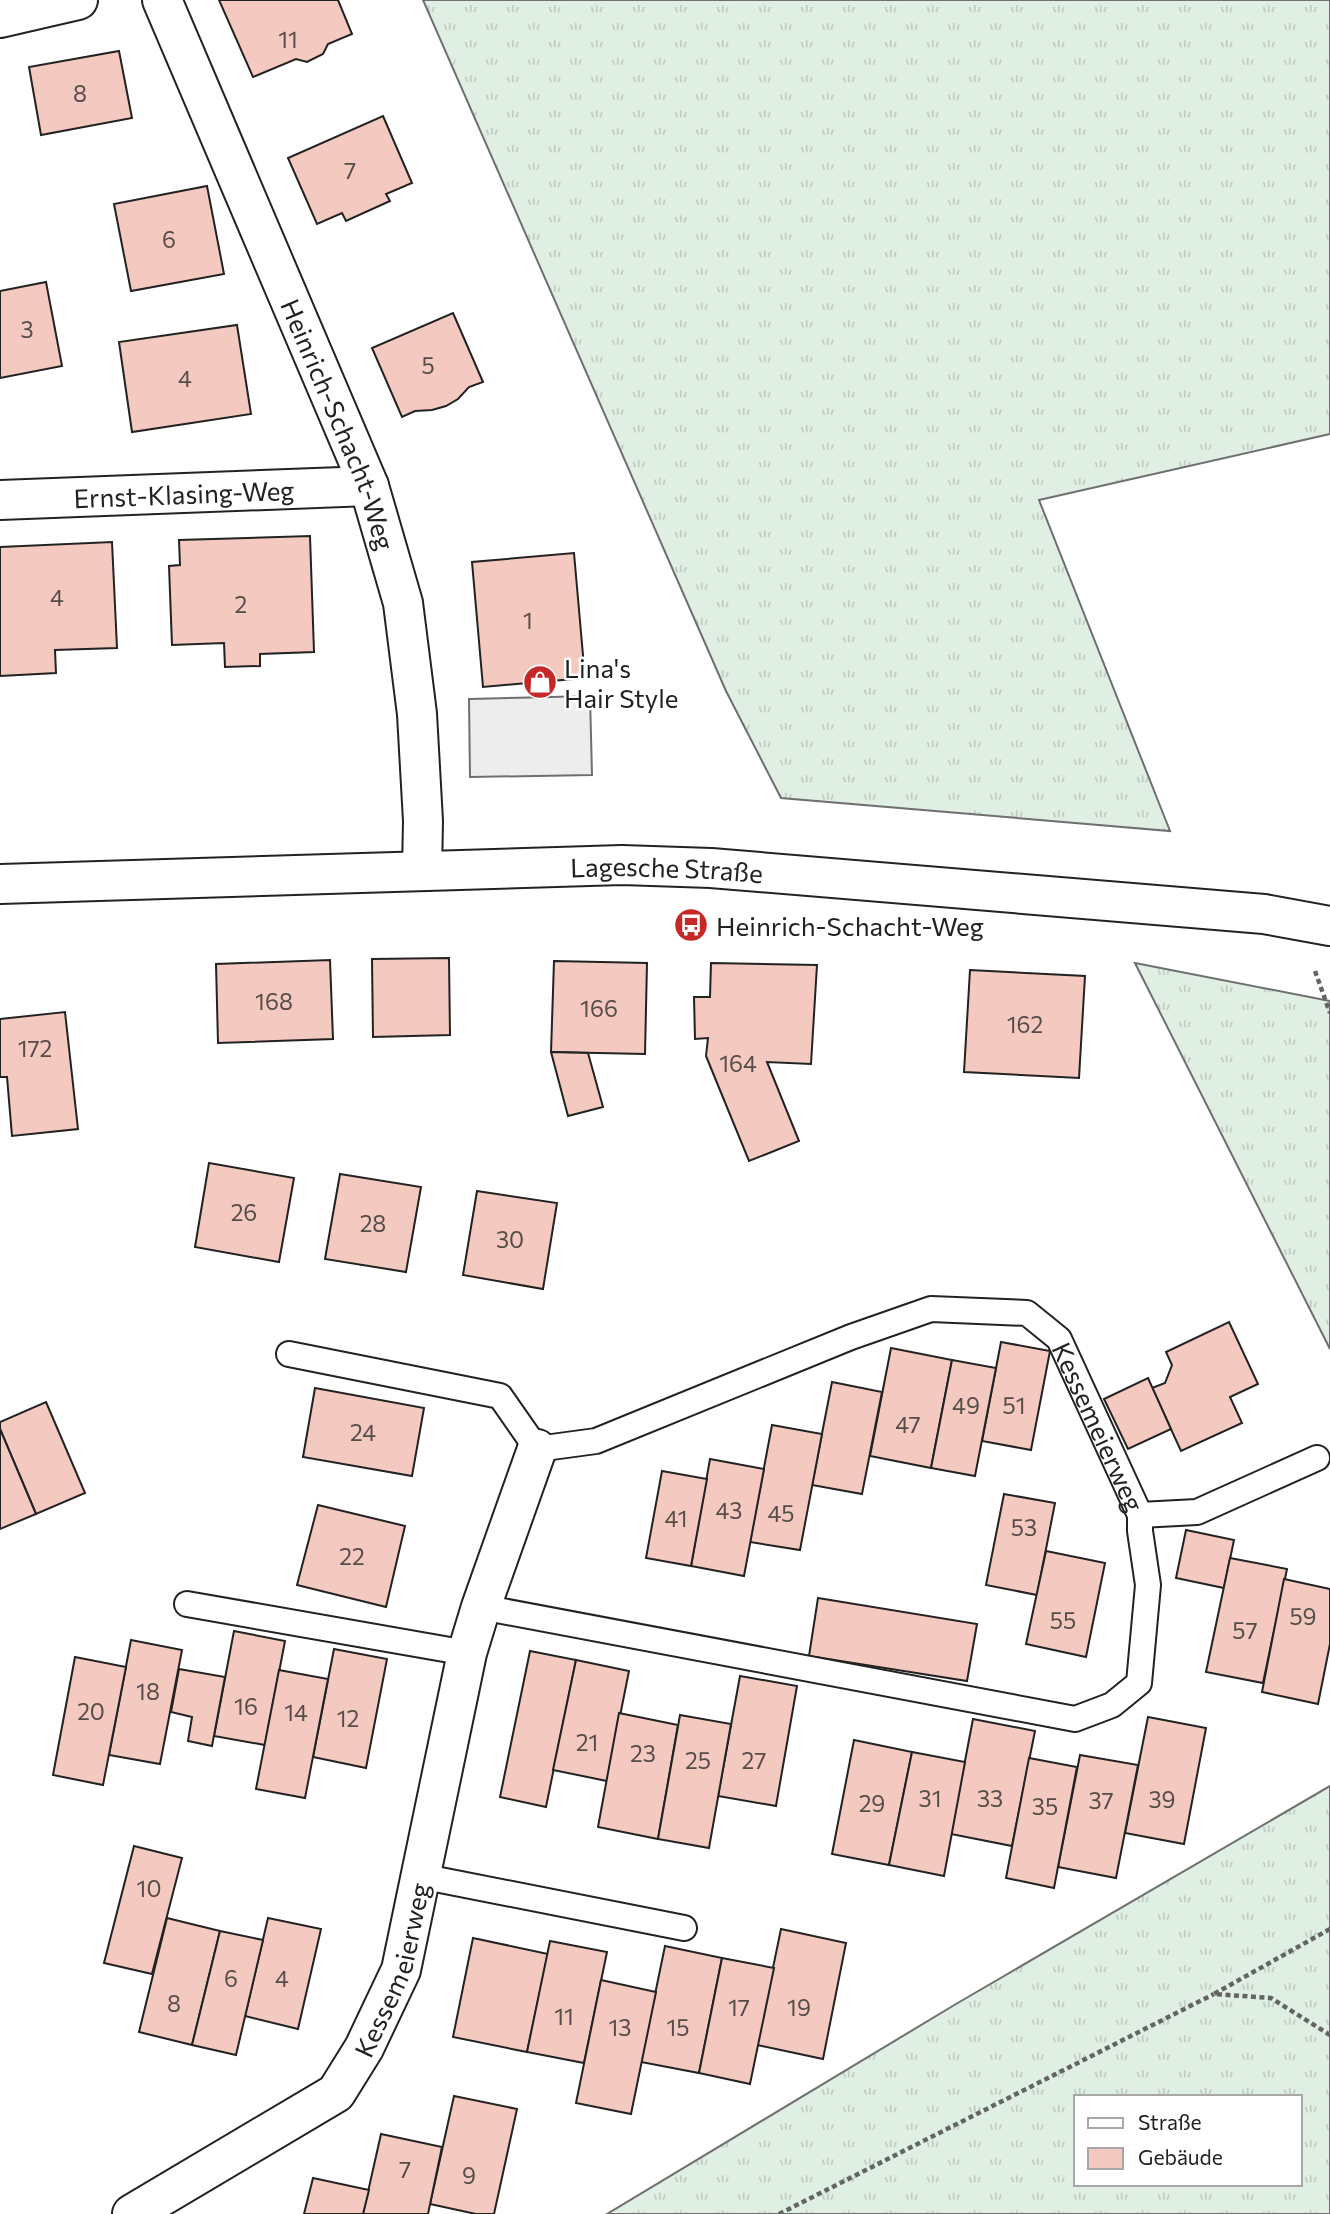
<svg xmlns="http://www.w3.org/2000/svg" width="1330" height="2214" font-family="Commissioner,sans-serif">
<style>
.grass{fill:url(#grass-tufts);stroke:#6f6f6f;stroke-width:2;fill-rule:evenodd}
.parking{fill:#ededed;stroke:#6f6f6f;stroke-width:2}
.building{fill:#f3c9c0;stroke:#222;stroke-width:2}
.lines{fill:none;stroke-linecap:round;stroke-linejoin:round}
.service-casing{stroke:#222;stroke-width:28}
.minor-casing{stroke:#222;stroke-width:42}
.tertiary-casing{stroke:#222;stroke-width:42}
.path{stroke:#646464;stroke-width:4.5;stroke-dasharray:5 3.5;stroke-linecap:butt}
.service{stroke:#fff;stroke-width:24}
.minor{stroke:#fff;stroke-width:38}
.tertiary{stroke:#fff;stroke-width:38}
.labels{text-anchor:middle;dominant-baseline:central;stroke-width:5;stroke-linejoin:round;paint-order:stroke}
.number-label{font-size:23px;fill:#564c4a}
.street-label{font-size:26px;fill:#222;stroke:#fff}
.poi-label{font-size:26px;fill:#222;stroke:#fff;text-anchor:start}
</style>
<defs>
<pattern id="grass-tufts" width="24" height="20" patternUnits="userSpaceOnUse" patternTransform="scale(1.75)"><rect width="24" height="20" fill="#e0efe3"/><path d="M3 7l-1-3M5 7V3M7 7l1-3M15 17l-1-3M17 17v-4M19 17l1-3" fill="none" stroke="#c0cdc2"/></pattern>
</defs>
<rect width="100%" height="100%" fill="#fff"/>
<g class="grass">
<path d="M423 0H1330V434L1039 500 1170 831 781 798 726 691Z"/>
<path d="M1135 963 1330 1001V1349Z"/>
<path d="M1330 1786V2214H607L956 2004ZM1076 2097H1300V2184H1076Z"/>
</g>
<path class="parking" d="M590 696 592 775 470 777 469 699Z"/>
<g class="building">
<path d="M219 0H338L352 34 328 44 323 54 307 62 296 59 253 77Z"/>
<path d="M119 51 132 118 41 135 29 67Z"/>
<path d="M383 116 412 183 386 194 390 201 346 221 342 213 317 224 288 158Z"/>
<path d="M207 186 224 274 131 291 114 204Z"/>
<path d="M46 282 62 366 0 378V291Z"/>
<path d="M453 313 483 382 469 387 458 399 446 406 432 410 415 411 402 417 372 348Z"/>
<path d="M237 325 251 414 132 432 119 342Z"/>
<path d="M310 536 314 652 260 654V666L225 667 224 643 172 645 169 566 180 565 179 540Z"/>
<path d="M112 542 117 648 55 650 56 673 0 676V547Z"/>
<path d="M574 553 585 678 483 687 472 562Z"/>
<path d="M449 958 450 1035 373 1037 372 959Z"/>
<path d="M330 960 333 1039 218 1043 216 964Z"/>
<path d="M554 961 647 963 645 1054 551 1052Z"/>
<path d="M711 963 817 965 811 1064 767 1062 799 1141 749 1161 706 1056 708 1038 695 1039 694 997H710Z"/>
<path d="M970 970 1085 976 1079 1078 964 1072Z"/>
<path d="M65 1012 78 1129 12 1136 7 1077H0V1019Z"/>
<path d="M551 1052 588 1053 603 1107 568 1116Z"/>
<path d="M209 1163 294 1178 279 1262 195 1247Z"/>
<path d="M340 1174 421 1187 406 1272 325 1259Z"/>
<path d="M477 1191 557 1203 543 1289 463 1275Z"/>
<path d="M1229 1322 1258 1384 1230 1397 1242 1423 1181 1451 1152 1388 1165 1383 1172 1365 1166 1352Z"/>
<path d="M1001 1342 1050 1351 1031 1450 982 1441Z"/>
<path d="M891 1348 952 1360 931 1468 870 1456Z"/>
<path d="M952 1360 996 1368 975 1476 931 1468Z"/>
<path d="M1148 1378 1171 1429 1128 1449 1104 1399Z"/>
<path d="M832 1382 882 1392 862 1494 812 1485Z"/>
<path d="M315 1388 424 1408 412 1476 303 1457Z"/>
<path d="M46 1402 85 1493 36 1514 0 1429V1422Z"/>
<path d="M772 1425 822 1434 800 1550 750 1542Z"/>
<path d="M0 1429 36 1514 0 1529Z"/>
<path d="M710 1459 764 1469 744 1576 691 1566Z"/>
<path d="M662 1471 707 1479 691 1566 646 1558Z"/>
<path d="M1004 1494 1055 1503 1037 1595 986 1585Z"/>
<path d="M318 1505 405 1526 386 1607 297 1585Z"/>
<path d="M1186 1530 1234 1540 1224 1588 1176 1578Z"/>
<path d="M1046 1551 1105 1563 1086 1657 1026 1644Z"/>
<path d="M1230 1558 1287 1569 1263 1683 1206 1672Z"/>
<path d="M1284 1579 1330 1589V1644L1318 1704 1262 1692Z"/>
<path d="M818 1598 977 1624 967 1681 809 1656Z"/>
<path d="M234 1631 285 1641 265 1745 214 1736Z"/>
<path d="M131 1640 182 1650 160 1764 109 1755Z"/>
<path d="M334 1649 387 1659 366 1768 313 1757Z"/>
<path d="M530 1651 576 1660 546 1807 500 1797Z"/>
<path d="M75 1657 126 1667 103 1785 53 1775Z"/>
<path d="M576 1660 629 1671 607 1781 553 1770Z"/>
<path d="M179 1669 225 1677 212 1746 188 1741 192 1717 171 1712Z"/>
<path d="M279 1670 328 1679 305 1798 256 1789Z"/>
<path d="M740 1676 797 1686 776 1806 718 1796Z"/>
<path d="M619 1713 678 1725 658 1839 598 1827Z"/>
<path d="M680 1715 731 1724 709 1848 658 1839Z"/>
<path d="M1148 1717 1206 1728 1184 1844 1125 1833Z"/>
<path d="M973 1719 1035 1731 1012 1846 951 1834Z"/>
<path d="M854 1740 912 1752 889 1865 832 1854Z"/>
<path d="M912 1752 965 1762 944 1876 889 1865Z"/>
<path d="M1080 1755 1138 1765 1116 1878 1058 1867Z"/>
<path d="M1029 1758 1077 1767 1054 1888 1006 1878Z"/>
<path d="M134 1846 182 1858 152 1974 104 1963Z"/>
<path d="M167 1918 220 1931 192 2045 139 2032Z"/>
<path d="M268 1918 321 1929 298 2029 245 2016Z"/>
<path d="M781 1929 846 1943 823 2059 757 2045Z"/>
<path d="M220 1931 263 1940 236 2055 192 2045Z"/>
<path d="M473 1938 548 1954 527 2052 453 2037Z"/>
<path d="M550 1941 607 1952 584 2063 527 2052Z"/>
<path d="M665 1946 722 1958 699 2073 641 2062Z"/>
<path d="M722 1958 774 1968 750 2084 699 2073Z"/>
<path d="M601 1980 656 1992 631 2114 576 2103Z"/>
<path d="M454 2096 517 2109 494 2214H476L430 2204Z"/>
<path d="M381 2134 442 2147 428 2214H363Z"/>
<path d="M313 2178 369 2190 363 2214H304Z"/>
</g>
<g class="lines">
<g class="service-casing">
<g id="service">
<path id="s1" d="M289 1354 500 1396 537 1449 596 1441 851 1337 931 1309 1027 1313 1059 1339 1140 1515V1531L1148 1585 1139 1683 1112 1705 1075 1719 481 1607"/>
<path d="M1140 1515 1197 1512 1317 1458"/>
<path d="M187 1604 467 1653"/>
<path d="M420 1876 684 1928"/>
</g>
</g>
<g class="minor-casing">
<g id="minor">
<path id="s2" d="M162 0 369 486 403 603 417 714 423 821 422 871"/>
<path d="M0 18 78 0"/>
<path id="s3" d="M0 500 369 486"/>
<path id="s4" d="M132 2214 336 2093 364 2048 401 1970 467 1653 481 1607 537 1449"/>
</g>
</g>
<g class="tertiary-casing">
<g id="tertiary">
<path id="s5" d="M0 884 622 865 711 868 1264 914 1330 926"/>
</g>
</g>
<g class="path">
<path d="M1315 971 1330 1013"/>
<path d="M1330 1929 1214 1994 1271 1998 1330 2035"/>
<path d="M779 2214 1214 1994"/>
</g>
<use href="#service" class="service"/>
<use href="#minor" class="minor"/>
<use href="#tertiary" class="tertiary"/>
</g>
<defs>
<g id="shop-disc" transform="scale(1.75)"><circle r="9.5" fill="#c62828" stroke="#fff"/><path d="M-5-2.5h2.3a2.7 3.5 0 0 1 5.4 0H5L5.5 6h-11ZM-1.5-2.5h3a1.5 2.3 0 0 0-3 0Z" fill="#fff"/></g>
<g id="bus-disc" transform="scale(1.75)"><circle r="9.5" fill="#c62828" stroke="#fff"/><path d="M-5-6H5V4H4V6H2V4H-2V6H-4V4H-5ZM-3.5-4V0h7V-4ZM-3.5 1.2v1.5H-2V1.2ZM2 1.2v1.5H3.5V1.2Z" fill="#fff"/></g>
</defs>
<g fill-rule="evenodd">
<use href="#shop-disc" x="540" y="682"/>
<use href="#bus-disc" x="691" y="925"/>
</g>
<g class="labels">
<g class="number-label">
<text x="288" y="39">11</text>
<text x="80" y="93">8</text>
<text x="350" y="170">7</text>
<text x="169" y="239">6</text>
<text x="27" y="329">3</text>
<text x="428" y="365">5</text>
<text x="185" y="378">4</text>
<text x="57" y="597">4</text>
<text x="241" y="604">2</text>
<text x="528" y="620">1</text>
<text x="274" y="1001">168</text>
<text x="599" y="1008">166</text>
<text x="1025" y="1024">162</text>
<text x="35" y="1048">172</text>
<text x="738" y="1063">164</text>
<text x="244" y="1212">26</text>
<text x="373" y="1223">28</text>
<text x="510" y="1239">30</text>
<text x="966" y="1405">49</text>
<text x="1014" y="1405">51</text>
<text x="908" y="1424">47</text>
<text x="363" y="1432">24</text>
<text x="729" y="1510">43</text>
<text x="781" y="1513">45</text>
<text x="676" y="1518">41</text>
<text x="1024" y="1527">53</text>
<text x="352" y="1556">22</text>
<text x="1303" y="1616">59</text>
<text x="1063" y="1620">55</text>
<text x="1245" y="1630">57</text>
<text x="148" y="1691">18</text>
<text x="246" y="1706">16</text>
<text x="91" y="1711">20</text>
<text x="296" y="1712">14</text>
<text x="348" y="1718">12</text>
<text x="587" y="1742">21</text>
<text x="643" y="1753">23</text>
<text x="698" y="1760">25</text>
<text x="754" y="1760">27</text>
<text x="930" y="1798">31</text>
<text x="990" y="1798">33</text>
<text x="1162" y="1799">39</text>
<text x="1101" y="1800">37</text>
<text x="872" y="1803">29</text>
<text x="1045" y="1806">35</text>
<text x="149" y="1888">10</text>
<text x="231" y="1978">6</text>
<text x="282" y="1978">4</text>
<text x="174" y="2003">8</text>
<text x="739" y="2007">17</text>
<text x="799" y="2007">19</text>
<text x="564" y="2016">11</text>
<text x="620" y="2027">13</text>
<text x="678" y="2027">15</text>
<text x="405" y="2169">7</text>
<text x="469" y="2175">9</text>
</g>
<g class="street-label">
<text stroke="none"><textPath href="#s2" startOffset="460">Heinrich-Schacht-Weg</textPath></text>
<text stroke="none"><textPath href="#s3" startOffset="184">Ernst-Klasing-Weg</textPath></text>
<text stroke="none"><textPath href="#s5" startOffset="667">Lagesche Straße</textPath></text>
<text stroke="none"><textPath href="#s1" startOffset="933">Kessemeierweg</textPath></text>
<text stroke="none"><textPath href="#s4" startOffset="374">Kessemeierweg</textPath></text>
</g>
<g class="poi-label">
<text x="564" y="667">Lina's<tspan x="564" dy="30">Hair Style</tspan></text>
<text x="716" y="925">Heinrich-Schacht-Weg</text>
</g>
</g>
<rect x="1074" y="2095" width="228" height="91" fill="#ffffff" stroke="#a7a7a7" stroke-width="2"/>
<rect x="1088" y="2118" width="35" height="10" fill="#ffffff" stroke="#a7a7a7" stroke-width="2"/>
<text x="1138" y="2130" font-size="21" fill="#222222">Straße</text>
<rect x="1088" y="2148" width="35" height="21" fill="#f3c9c0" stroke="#a7a7a7" stroke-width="2"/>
<text x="1138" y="2165" font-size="21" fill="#222222">Gebäude</text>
</svg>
